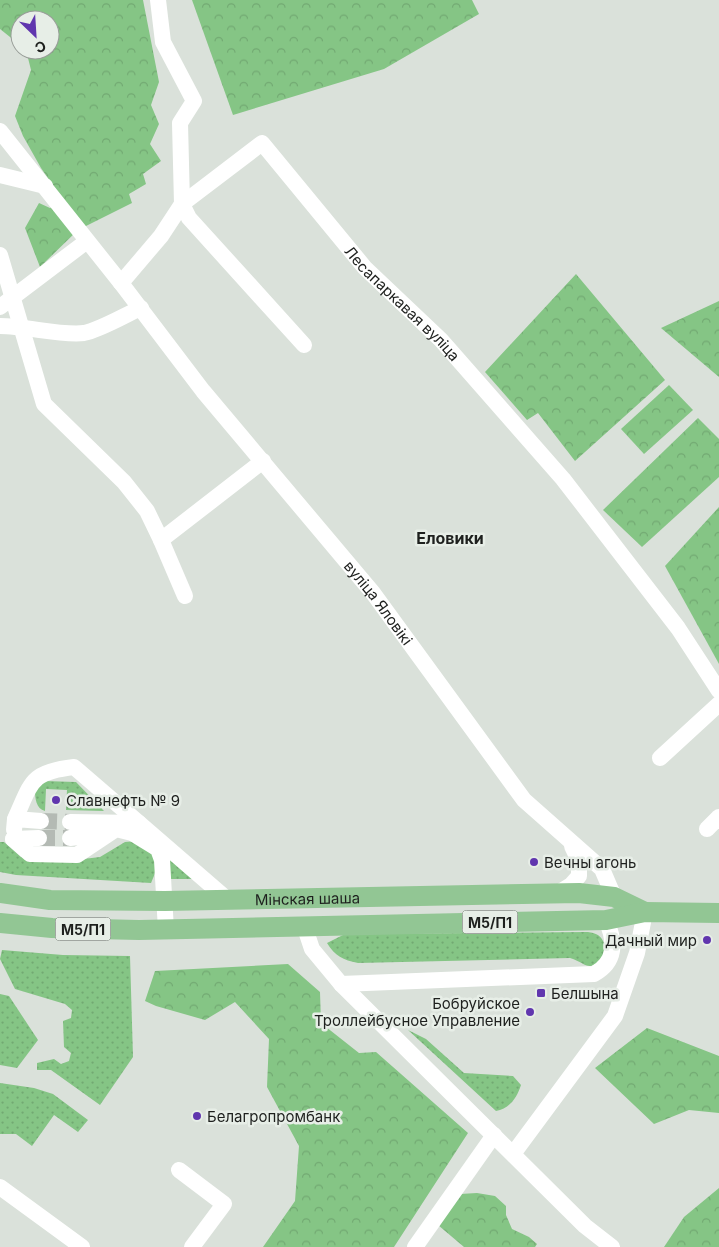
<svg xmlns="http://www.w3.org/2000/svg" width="719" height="1247" font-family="Inter,sans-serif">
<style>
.grass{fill:url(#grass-dots)}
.forest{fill:url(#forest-crowns)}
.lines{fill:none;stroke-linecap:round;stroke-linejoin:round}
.minor-tunnel{stroke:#b4bab4;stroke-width:16;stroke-dasharray:16 8;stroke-linecap:butt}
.minor{stroke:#fff;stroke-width:16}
.major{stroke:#92c694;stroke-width:20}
.poi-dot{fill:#6036ae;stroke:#e7eee7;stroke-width:2}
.labels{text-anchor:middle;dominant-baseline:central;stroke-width:5;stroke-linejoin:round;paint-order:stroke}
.shield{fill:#e7eee7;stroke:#5a5e5a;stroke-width:1}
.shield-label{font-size:14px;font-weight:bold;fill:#1e201e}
.street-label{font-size:15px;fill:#1e201e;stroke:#e7eee7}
.poi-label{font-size:15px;fill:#1e201e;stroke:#e7eee7;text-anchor:start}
.neighbourhood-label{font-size:16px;font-weight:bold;fill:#1e201e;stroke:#e7eee7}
</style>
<defs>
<pattern id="grass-dots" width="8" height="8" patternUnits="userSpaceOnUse" patternTransform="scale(1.25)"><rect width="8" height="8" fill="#85c585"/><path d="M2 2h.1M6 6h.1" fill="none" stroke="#72a972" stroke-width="1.8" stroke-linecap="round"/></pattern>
<pattern id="forest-crowns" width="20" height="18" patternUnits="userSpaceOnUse" patternTransform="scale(1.25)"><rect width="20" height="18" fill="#85c585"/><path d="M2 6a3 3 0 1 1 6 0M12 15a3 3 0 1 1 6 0" fill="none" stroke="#72a972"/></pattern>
</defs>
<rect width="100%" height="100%" fill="#dae1da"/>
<g class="grass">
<path d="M44 781 76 782 104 811 66 810 67 790 46 789 45 811C36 809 35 798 35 790Z"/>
<path d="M137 841C155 852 161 863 151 883L16 875 0 872V842H4L21 857 75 860 100 857 125 842Z"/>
<path d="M170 857 197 879H169Z"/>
<path d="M588 932C603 934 605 942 606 955 587 974 589 964 570 958L358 963C343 960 335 956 327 943L345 934Z"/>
<path d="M2 950 63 955 130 956 133 1057 100 1105 51 1070H37V1063L54 1059 61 1064 69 1061 71 1053 64 1047 63 1021 71 1018 72 1010 65 1004 15 989 0 959Z"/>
<path d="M0 994 9 996 38 1040 17 1068 0 1065Z"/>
<path d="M408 1030 426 1039 464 1073 513 1076 521 1085C517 1098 509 1109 496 1111Z"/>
<path d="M0 1083 34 1088 53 1094 88 1120 78 1132 54 1115 32 1146 16 1134H0Z"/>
</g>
<g class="forest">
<path d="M0 0H143L159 82 151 105 159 124 150 144 161 161 143 174 146 184 129 194 132 203 78 230 40 267 25 228 39 203 50 208 63 200 41 168 23 136 15 116 31 70 26 50H50V20H20V45L0 29Z"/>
<path d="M192 0H472L479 14 384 69 233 115Z"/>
<path d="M576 274 665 380 575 461 538 413 527 420 485 372Z"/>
<path d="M719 301V377L661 328Z"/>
<path d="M669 385 693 410 644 454 621 429Z"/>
<path d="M698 418 719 439V477L642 547 603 510Z"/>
<path d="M719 507V664L665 566Z"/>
<path d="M288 964 320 992 321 1023 359 1053 376 1052 468 1133 394 1247H263L295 1201 299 1146 267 1087 269 1039 235 1002 205 1020 156 1006 145 1001 155 971Z"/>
<path d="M647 1028 719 1056V1113L689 1110 654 1124 595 1068Z"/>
<path d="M719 1188V1247H664L684 1217Z"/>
<path d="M477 1193 495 1196 506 1206V1215L512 1229 529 1237 537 1244 535 1247H464L438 1225 460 1194Z"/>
</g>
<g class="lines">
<g class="minor-tunnel">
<path d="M41 821 70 822"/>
<path d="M39 838H70"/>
</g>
<g class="minor">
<path id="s1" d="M0 131 121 283 203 391 373 593 524 800 602 869 614 897"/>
<path d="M0 175 45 186"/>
<path d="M0 255 44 404 124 482 147 511 161 540 263 461"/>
<path d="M121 283 161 236 182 204 180 123 194 101 163 42 158 0"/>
<path d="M0 307 87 241"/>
<path d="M0 326C26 326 62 336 84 333 100 330 125 315 141 308"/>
<path id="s2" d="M304 345 189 218 182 204 262 143 365 268 441 340 563 479 678 628 719 691"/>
<path d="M161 540 185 596"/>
<path d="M660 758 719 704"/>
<path d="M15 819C32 782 30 772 74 767L139 823"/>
<path d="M70 822 139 823 228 900"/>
<path d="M707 829 719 817"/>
<path d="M14 830 15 819 41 821"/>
<path d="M70 838 85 836 104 825"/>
<path d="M13 839 30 854 77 855 116 829 132 833 158 849 162 860 166 930"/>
<path d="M13 839 39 838"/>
<path d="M558 893 571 885 579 876V861L572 846"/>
<path d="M304 925 312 949 341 984 585 1226 612 1247"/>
<path d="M341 984 594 974C616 962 616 942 606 920"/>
<path d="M513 1154 615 1016 637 953 645 912"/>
<path d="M179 1170 224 1204 192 1247"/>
<path d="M0 1187 82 1247"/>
<path d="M415 1247 494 1135"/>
</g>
<g class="major">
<path id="s3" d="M0 893 50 900 165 901 579 893 614 897 645 912"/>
<path d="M0 923 52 928 139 930 606 920 645 912 719 913"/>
</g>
</g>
<g class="poi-dot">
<circle cx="56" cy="800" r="5"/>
<circle cx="534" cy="862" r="5"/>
<circle cx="707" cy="940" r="5"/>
<rect x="536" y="988" width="10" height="10" rx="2.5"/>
<circle cx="530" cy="1012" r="5"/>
<circle cx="197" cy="1116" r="5"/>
</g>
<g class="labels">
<g class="shield">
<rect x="462.5" y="910.5" width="55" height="23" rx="4"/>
<rect x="55.5" y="917.5" width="55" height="23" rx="4"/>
</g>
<g class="shield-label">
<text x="490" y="922">М5/П1</text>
<text x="83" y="929">М5/П1</text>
</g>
<g class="street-label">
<text stroke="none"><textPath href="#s2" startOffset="501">Лесапаркавая вуліца</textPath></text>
<text stroke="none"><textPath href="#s1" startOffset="605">вуліца Яловікі</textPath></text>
<text stroke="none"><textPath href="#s3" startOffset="308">Мінская шаша</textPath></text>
</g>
<g class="poi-label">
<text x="66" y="800">Славнефть № 9</text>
<text x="544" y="862">Вечны агонь</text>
<text x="697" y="940" text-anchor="end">Дачный мир</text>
<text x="551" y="993">Белшына</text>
<text x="520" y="1003" text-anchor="end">Бобруйское<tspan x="520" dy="17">Троллейбусное Управление</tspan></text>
<text x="207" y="1116">Белагропромбанк</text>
</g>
<g class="neighbourhood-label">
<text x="450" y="538">Еловики</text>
</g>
</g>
<g transform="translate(35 35) rotate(155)"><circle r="24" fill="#e7eee7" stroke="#979c97"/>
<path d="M0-4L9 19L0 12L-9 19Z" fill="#6036ae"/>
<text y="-8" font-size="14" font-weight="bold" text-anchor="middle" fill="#1e201e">С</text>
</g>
</svg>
